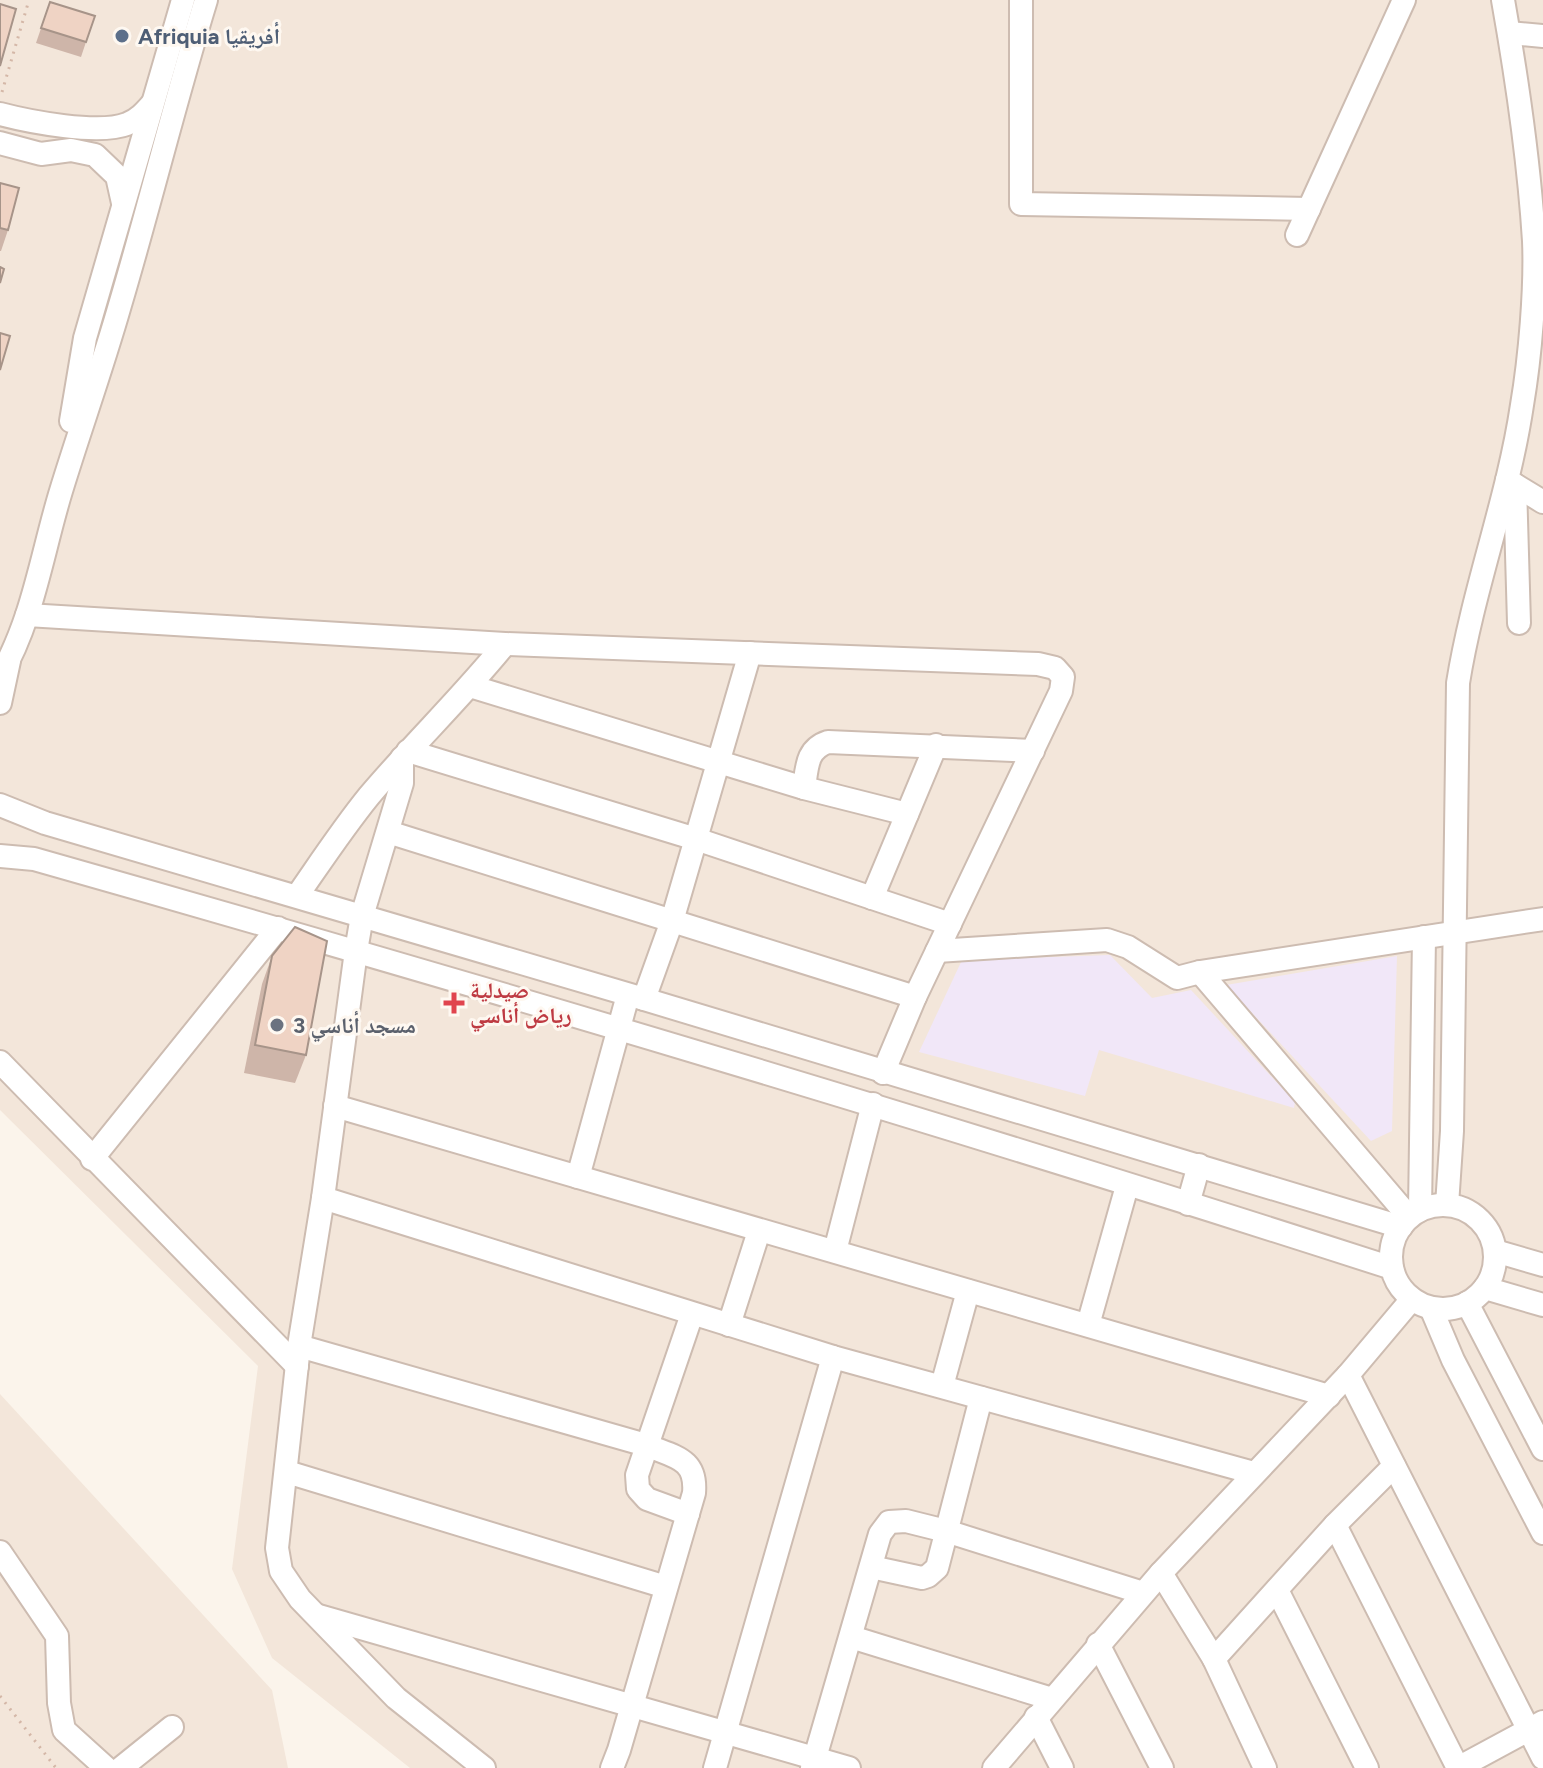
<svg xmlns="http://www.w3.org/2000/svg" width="1543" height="1768" font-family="Figtree,'Noto Naskh Arabic',sans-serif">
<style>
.residential{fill:#f3e6da}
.education{fill:#f1e7f8}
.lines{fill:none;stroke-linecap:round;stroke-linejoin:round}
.minor-casing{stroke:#cdbcb1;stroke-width:26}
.path{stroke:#d4b7a7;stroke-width:3;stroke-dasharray:2 6;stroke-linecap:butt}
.minor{stroke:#fff;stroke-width:22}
.wall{fill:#ceb5a9}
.building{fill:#efd3c4;stroke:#a79489;stroke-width:2}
.service-dot{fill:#5c6f8a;stroke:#fef8f1;stroke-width:3}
.health-dot{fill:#e0444e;stroke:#fef8f1;stroke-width:3}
.worship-dot{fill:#6b7280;stroke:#fef8f1;stroke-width:3}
.labels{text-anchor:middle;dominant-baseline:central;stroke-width:6;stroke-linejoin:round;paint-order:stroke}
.service-label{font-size:22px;font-weight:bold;fill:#4e5e75;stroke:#fef8f1;text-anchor:start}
.health-label{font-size:22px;font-weight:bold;fill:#be3a42;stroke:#fef8f1;text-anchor:start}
.worship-label{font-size:22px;font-weight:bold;fill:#5b616d;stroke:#fef8f1;text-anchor:start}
</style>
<rect width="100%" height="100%" fill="#fbf4eb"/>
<g class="residential">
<path d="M0 0H1543V1768H410L272 1658 232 1569 258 1366 0 1110Z"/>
<path d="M0 1394 272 1690 288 1768H0Z"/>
</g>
<g class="education">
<path d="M1110 955 1152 998 1191 990 1295 1102 1294 1108 1099 1050 1085 1096 919 1052 962 960Z"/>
<path d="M1397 956 1392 1131 1371 1141 1226 985Z"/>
</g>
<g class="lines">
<g class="minor-casing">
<g id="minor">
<path d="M1021 0V204L1309 209"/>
<path d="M1509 33 1543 36"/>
<path d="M0 114C30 122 99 135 127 124 138 120 145 112 152 104"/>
<path d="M0 143 41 154 71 150 95 155 117 176 123 203"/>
<path d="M1297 235 1404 0"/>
<path d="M71 421 85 338 183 0"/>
<path d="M1507 480 1543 502"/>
<path d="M1515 485 1519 623"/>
<path d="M27 615 505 644 1038 664 1055 668 1063 677 1061 691 915 997 883 1073"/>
<path d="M0 676C33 620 42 553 61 491 80 429 102 368 120 305 150 204 175 101 206 0"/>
<path d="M470 686 804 788 907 814"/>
<path d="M0 703 9 661"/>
<path d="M408 751 696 839 950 924"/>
<path d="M402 758V783L362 916 356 951 323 1198 299 1346 277 1548 281 1571 300 1599 396 1698 484 1768"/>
<path d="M804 788C807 768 806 749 828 742L1033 751"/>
<path d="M0 805 45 823 644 999 1401 1227"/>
<path d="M388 832 915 997"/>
<path d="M0 856 34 859C489 988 942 1123 1392 1268"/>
<path d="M297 896C320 863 343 828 369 796 413 744 462 697 505 644"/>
<path d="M872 898 936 745"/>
<path d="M937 951 1107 940 1128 947 1177 978 1200 972 1543 919"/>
<path d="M1200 972 1409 1217"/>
<path d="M644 999 672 921 750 653"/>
<path d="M0 1062 297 1366"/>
<path d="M335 1106 1329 1396"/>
<path d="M92 1159 278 928"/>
<path d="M578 1177 628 995"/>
<path d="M323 1198 833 1357 1254 1473"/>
<path d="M1188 1204 1199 1165"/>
<path d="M1447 1205 1452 1131 1458 683C1473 589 1508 499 1522 405 1530 358 1536 288 1534 241 1529 161 1517 79 1503 0"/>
<circle cx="1443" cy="1257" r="52"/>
<path d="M1420 1210 1424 937"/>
<path d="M835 1251 873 1104"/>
<path d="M1495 1251 1543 1265"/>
<path d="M1485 1288 1543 1305"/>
<path d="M1467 1303 1543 1449"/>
<path d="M1431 1308 1453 1360 1543 1533"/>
<path d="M729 1325 759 1231"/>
<path d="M1088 1325 1127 1186"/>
<path d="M299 1346 646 1445C674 1457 697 1458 694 1493L619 1750 612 1768"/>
<path d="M1348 1375 1543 1758"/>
<path d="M942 1386 968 1291"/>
<path d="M287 1472 666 1587"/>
<path d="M688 1514 647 1499 638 1489 637 1475 692 1314"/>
<path d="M1335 1525 1458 1768"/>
<path d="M0 1552 57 1636 59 1703 64 1730 106 1768"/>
<path d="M871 1567 922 1578 928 1576 937 1568 981 1398"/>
<path d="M1161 1573 1214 1659 1265 1768"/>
<path d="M1277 1590 1367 1768"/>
<path d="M319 1616 849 1768"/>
<path d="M851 1637 1052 1699"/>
<path d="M1098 1644 1162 1768"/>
<path d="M1214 1659 1335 1525 1394 1466"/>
<path d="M1036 1717 1062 1768"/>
<path d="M121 1768 172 1727"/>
<path d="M715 1768 833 1357"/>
<path d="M812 1768 880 1534 889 1522 906 1521 946 1531 1143 1593"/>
<path d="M994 1768 1161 1573 1348 1375 1412 1299"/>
<path d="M1458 1768 1543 1722"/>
</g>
</g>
<g class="path">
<path d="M2 92 29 0"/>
<path d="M0 1696 56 1768"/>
</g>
<use href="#minor" class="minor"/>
</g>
<g class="wall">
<path d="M50 2 86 42 81 57 36 43Z"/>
<path d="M0 183 8 230 1 251H0Z"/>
<path d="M272 956 306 1055 295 1083 244 1073 262 984Z"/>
</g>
<g class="building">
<path d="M50 2 95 16 86 42 41 28Z"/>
<path d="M0 4 16 9 0 66Z"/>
<path d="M0 183 19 188 8 230 0 228Z"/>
<path d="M0 267 4 269 0 283Z"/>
<path d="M0 333 10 336 0 370Z"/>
<path d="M295 927 327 941 306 1055 255 1045 272 956Z"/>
</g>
<circle class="service-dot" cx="122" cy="36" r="8"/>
<path class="health-dot" d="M450 991h8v8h8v8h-8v8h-8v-8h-8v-8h8z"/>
<circle class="worship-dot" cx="277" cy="1025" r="8"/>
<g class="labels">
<g class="service-label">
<text x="138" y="36">Afriquia أفريقيا</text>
</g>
<g class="health-label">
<text x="470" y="990">صيدلية<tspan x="470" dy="25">رياض أناسي</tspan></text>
</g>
<g class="worship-label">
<text x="293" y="1025">مسجد أناسي 3</text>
</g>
</g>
</svg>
